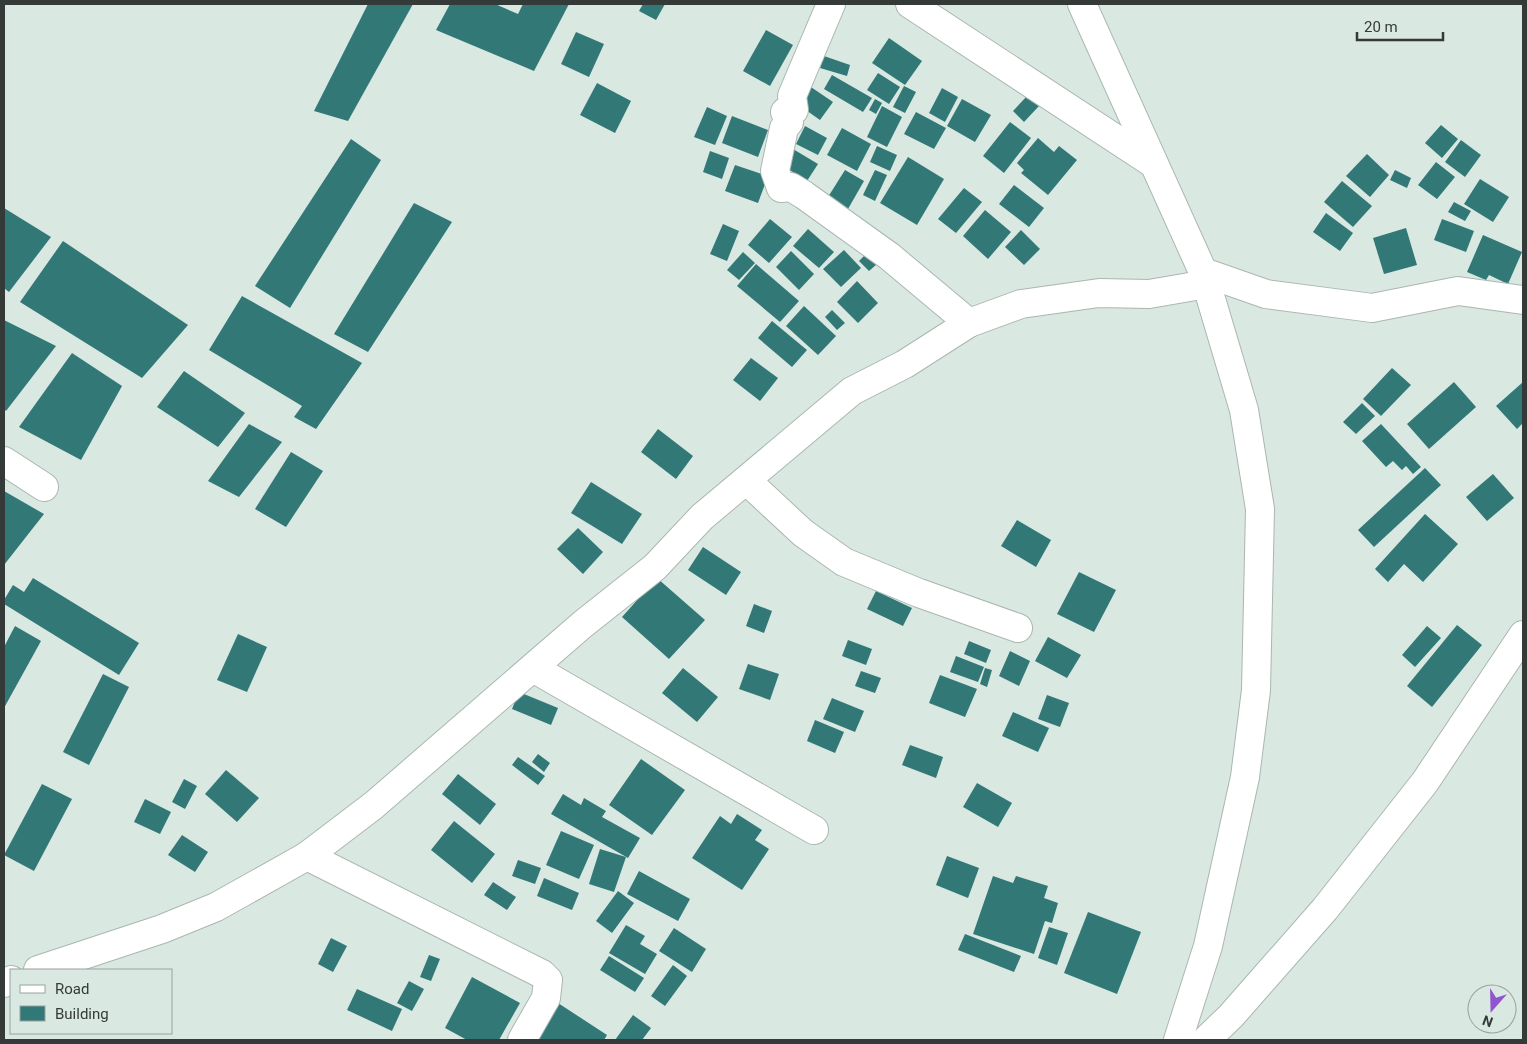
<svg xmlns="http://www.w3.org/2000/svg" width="1527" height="1044" font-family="Roboto,sans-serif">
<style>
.building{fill:#317877}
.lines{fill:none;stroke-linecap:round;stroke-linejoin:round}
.minor-casing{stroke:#aab7b1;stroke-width:30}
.tertiary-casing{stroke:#aab7b1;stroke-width:30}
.minor{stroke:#fff;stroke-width:28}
.tertiary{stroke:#fff;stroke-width:28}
</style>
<rect width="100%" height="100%" fill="#dae8e2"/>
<g class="building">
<path d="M368 4H413L348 121 314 111Z"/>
<path d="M450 4H495L518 14 523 4H569L534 71 436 30Z"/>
<path d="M643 4H665L656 20 639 11Z"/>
<path d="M766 30 793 45 770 86 743 71Z"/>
<path d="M576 32 604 44 589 77 561 64Z"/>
<path d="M889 38 922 61 905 85 872 63Z"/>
<path d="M824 56 850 65 847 76 820 68Z"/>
<path d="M878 73 900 87 889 104 867 90Z"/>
<path d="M832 75 872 98 863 112 824 89Z"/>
<path d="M597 83 631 101 615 133 580 115Z"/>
<path d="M805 83 833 102 820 120 793 101Z"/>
<path d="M904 86 916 92 905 113 893 107Z"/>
<path d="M942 88 958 97 945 122 929 113Z"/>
<path d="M1027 96 1039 106 1024 122 1013 111Z"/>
<path d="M875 99 882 103 876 114 869 110Z"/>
<path d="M962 99 991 115 975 142 947 126Z"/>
<path d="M882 106 902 117 887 147 867 137Z"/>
<path d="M707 107 727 116 715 145 694 137Z"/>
<path d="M916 112 946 128 934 149 904 134Z"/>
<path d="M732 116 768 130 758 157 722 143Z"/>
<path d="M1010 122 1031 138 1004 173 983 156Z"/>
<path d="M1441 125 1458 139 1442 158 1425 143Z"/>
<path d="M805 126 827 138 818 155 796 144Z"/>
<path d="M842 128 871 144 857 171 827 155Z"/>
<path d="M1038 138 1054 152 1059 146 1077 160 1048 195 1021 173 1024 170 1017 163Z"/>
<path d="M351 139 381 160 290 308 255 286Z"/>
<path d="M1461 140 1481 155 1465 177 1445 162Z"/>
<path d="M877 146 897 155 890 171 870 162Z"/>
<path d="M793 149 818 164 807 181 782 165Z"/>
<path d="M710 151 729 158 722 179 703 172Z"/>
<path d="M1367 154 1389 175 1370 197 1346 176Z"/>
<path d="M908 157 944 179 917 225 880 203Z"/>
<path d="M1436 162 1455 177 1437 199 1418 185Z"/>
<path d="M735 165 768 176 758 203 725 191Z"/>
<path d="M845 170 864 181 848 209 828 197Z"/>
<path d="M875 170 887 175 875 201 863 195Z"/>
<path d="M1395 170 1411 178 1407 188 1390 180Z"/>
<path d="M1480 179 1509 197 1493 222 1464 204Z"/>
<path d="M1342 181 1372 206 1353 227 1324 202Z"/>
<path d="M1014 185 1044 208 1029 227 999 204Z"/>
<path d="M964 188 982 202 956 233 938 219Z"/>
<path d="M1454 202 1471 211 1465 221 1448 212Z"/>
<path d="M414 203 452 222 368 352 334 334Z"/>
<path d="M4 208 51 237 9 292 4 288Z"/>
<path d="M985 210 1011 232 988 259 963 236Z"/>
<path d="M1326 213 1353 233 1340 251 1313 232Z"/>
<path d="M770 219 792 237 769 263 748 245Z"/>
<path d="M1442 219 1474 231 1466 252 1434 240Z"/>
<path d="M723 224 739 231 727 261 710 254Z"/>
<path d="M1406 228 1417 265 1384 274 1373 238Z"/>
<path d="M808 229 834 252 819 268 793 246Z"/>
<path d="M1021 230 1040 249 1024 265 1005 247Z"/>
<path d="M1483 235 1522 252 1508 284 1489 275 1486 280 1467 272Z"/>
<path d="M63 241 188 325 142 378 20 302Z"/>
<path d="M844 250 861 268 841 287 823 269Z"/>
<path d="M791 251 814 274 799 290 776 267Z"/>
<path d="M743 252 755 263 739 280 727 270Z"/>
<path d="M867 253 877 264 869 271 859 261Z"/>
<path d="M756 264 799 301 780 322 737 286Z"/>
<path d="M857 281 878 303 858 323 837 302Z"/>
<path d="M242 296 362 363 316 429 294 417 302 406 209 350Z"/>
<path d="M804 306 836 336 818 355 786 326Z"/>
<path d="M832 310 845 323 837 330 825 317Z"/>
<path d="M4 320 56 346 6 411 4 409Z"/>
<path d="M772 321 807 350 792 367 758 338Z"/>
<path d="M72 353 122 386 81 460 19 427Z"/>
<path d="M751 358 778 378 760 401 733 380Z"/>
<path d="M1392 368 1411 385 1381 416 1363 399Z"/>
<path d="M184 371 245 413 218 447 157 407Z"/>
<path d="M1454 382 1476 407 1429 449 1407 424Z"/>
<path d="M1523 382V423L1517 429 1496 406Z"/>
<path d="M1362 403 1375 416 1356 434 1343 422Z"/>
<path d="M249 424 282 442 239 497 208 481Z"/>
<path d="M1381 424 1421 467 1413 474 1406 466 1402 470 1393 461 1386 467 1362 441Z"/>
<path d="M658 429 693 456 676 479 641 452Z"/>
<path d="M291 452 323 471 286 527 255 509Z"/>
<path d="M1425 468 1441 485 1374 547 1358 530Z"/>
<path d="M1493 474 1514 498 1487 521 1466 497Z"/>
<path d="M591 482 642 514 622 544 571 513Z"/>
<path d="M4 491 44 514 4 565Z"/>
<path d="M1425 514 1458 544 1423 582 1404 564 1388 582 1375 569Z"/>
<path d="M1017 520 1051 540 1036 567 1001 546Z"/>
<path d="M578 528 603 552 583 574 557 549Z"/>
<path d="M703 547 741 572 726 595 688 570Z"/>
<path d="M1079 572 1116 590 1094 632 1057 614Z"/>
<path d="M33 578 139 643 119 675 4 604V600L13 585 24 592Z"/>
<path d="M657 578 705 620 669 659 622 617Z"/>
<path d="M876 591 912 608 903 626 867 609Z"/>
<path d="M754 604 772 611 764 633 746 626Z"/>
<path d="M1457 625 1482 645 1432 707 1407 686Z"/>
<path d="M15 626 41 641 4 708V647Z"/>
<path d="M1427 626 1441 638 1415 667 1402 655Z"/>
<path d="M238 634 267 647 247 692 217 680Z"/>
<path d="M1048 637 1081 655 1067 678 1035 661Z"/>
<path d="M848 640 872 649 866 665 842 656Z"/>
<path d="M969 641 991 650 986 663 964 654Z"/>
<path d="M1010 651 1030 661 1019 686 999 676Z"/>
<path d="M956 656 984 667 978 682 950 672Z"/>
<path d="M748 664 779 674 770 700 739 689Z"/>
<path d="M683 668 718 697 697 722 662 693Z"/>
<path d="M985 668 992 670 987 687 980 684Z"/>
<path d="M861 671 881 678 875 693 855 686Z"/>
<path d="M103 674 129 687 89 765 63 752Z"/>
<path d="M940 675 977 689 965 717 929 703Z"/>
<path d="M519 692 558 708 551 725 512 709Z"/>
<path d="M1047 695 1069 703 1060 727 1038 719Z"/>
<path d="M832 698 864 711 855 732 823 719Z"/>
<path d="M1013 712 1049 728 1038 752 1002 736Z"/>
<path d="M815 720 844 732 835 753 807 741Z"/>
<path d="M910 745 943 757 936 778 902 765Z"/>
<path d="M538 754 550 763 544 772 532 762Z"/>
<path d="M518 757 545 776 538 785 512 765Z"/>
<path d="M641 759 685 790 652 835 609 805Z"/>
<path d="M226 770 259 798 237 822 205 794Z"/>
<path d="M458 774 496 804 480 825 442 794Z"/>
<path d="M184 779 197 786 185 809 172 802Z"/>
<path d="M977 783 1012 803 998 827 963 807Z"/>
<path d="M42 784 72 799 34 871 4 855Z"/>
<path d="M563 794 581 805 584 798 606 811 602 817 640 838 628 858 551 814Z"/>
<path d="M145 799 171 812 160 834 134 822Z"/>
<path d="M737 814 762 830 755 840 769 849 742 890 692 858 720 816 731 824Z"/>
<path d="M454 821 495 854 472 883 431 850Z"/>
<path d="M561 831 594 845 579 879 546 865Z"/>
<path d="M182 835 208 852 195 872 168 855Z"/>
<path d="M600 849 626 857 614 892 589 884Z"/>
<path d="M947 856 979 868 968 898 936 885Z"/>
<path d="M518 860 541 868 535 884 512 876Z"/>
<path d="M639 871 690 899 678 921 627 894Z"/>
<path d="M993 876 1013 883 1016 876 1048 886 1044 898 1058 903 1052 923 1045 921 1034 954 973 934Z"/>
<path d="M544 878 579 893 572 910 537 896Z"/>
<path d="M493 882 516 897 507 910 484 895Z"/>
<path d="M618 891 634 903 612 933 596 921Z"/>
<path d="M1088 912 1141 932 1117 994 1064 973Z"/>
<path d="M626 925 645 936 640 944 657 954 645 974 609 953Z"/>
<path d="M1049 927 1068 933 1057 965 1038 958Z"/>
<path d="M674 928 706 949 692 972 659 951Z"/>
<path d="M965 934 1021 956 1014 972 958 950Z"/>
<path d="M331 938 347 946 333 972 318 964Z"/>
<path d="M429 955 440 959 431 981 420 977Z"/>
<path d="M609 956 644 978 635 992 600 970Z"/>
<path d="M673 965 687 976 665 1006 651 996Z"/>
<path d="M472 977 520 1003 499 1040H467L445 1028Z"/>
<path d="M409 981 424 989 412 1011 397 1003Z"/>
<path d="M357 989 402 1009 392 1031 347 1010Z"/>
<path d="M558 1003 607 1035 604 1040H534Z"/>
<path d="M633 1015 651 1028 642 1040H615Z"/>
</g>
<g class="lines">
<g class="minor-casing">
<g id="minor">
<path d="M831 4 792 96 794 110 785 112 789 122 784 128 775 171 781 188 791 187 804 195 889 256 969 323"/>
<path d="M910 4 1154 164"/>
<path d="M1203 272 1266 294 1372 308 1458 291 1523 300"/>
<path d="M4 461 44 487"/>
<path d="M747 481 803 533 844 562 919 593 1018 628"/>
<path d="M533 668 814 830"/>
<path d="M307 856 542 974 548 980 546 998 522 1040"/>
<path d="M38 970 162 929 216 907 307 856 374 805 583 624 655 567 702 517 852 391 905 364 969 323 1021 304 1099 293 1149 294 1207 284"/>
<path d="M4 983 11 980"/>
<path d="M1206 1040 1231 1016 1325 909 1425 782 1523 635"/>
</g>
</g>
<g class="tertiary-casing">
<path id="tertiary" d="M1082 4 1203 272 1244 410 1260 509 1256 690 1245 777 1208 946 1178 1040"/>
</g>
<use href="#minor" class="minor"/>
<use href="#tertiary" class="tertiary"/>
</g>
<rect width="1527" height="1044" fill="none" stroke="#343a37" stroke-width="10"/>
<rect x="10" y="969" width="162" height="65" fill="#dae8e2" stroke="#98a29e"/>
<rect x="20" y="985" width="25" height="8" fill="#ffffff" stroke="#98a29e"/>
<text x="55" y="994" font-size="15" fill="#343a37">Road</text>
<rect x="20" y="1006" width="25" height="15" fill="#317877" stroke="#98a29e"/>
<text x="55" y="1019" font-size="15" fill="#343a37">Building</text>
<g transform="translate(1492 1009) rotate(200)"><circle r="24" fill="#dae8e2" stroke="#98a29e"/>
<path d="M0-4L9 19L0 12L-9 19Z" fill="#9056ce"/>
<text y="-8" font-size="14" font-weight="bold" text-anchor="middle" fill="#343a37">N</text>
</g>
<path d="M1357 32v8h86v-8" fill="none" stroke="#343a37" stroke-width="2.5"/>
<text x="1364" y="32" font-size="15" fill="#343a37" stroke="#dae8e2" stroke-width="4" paint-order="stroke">20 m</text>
</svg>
